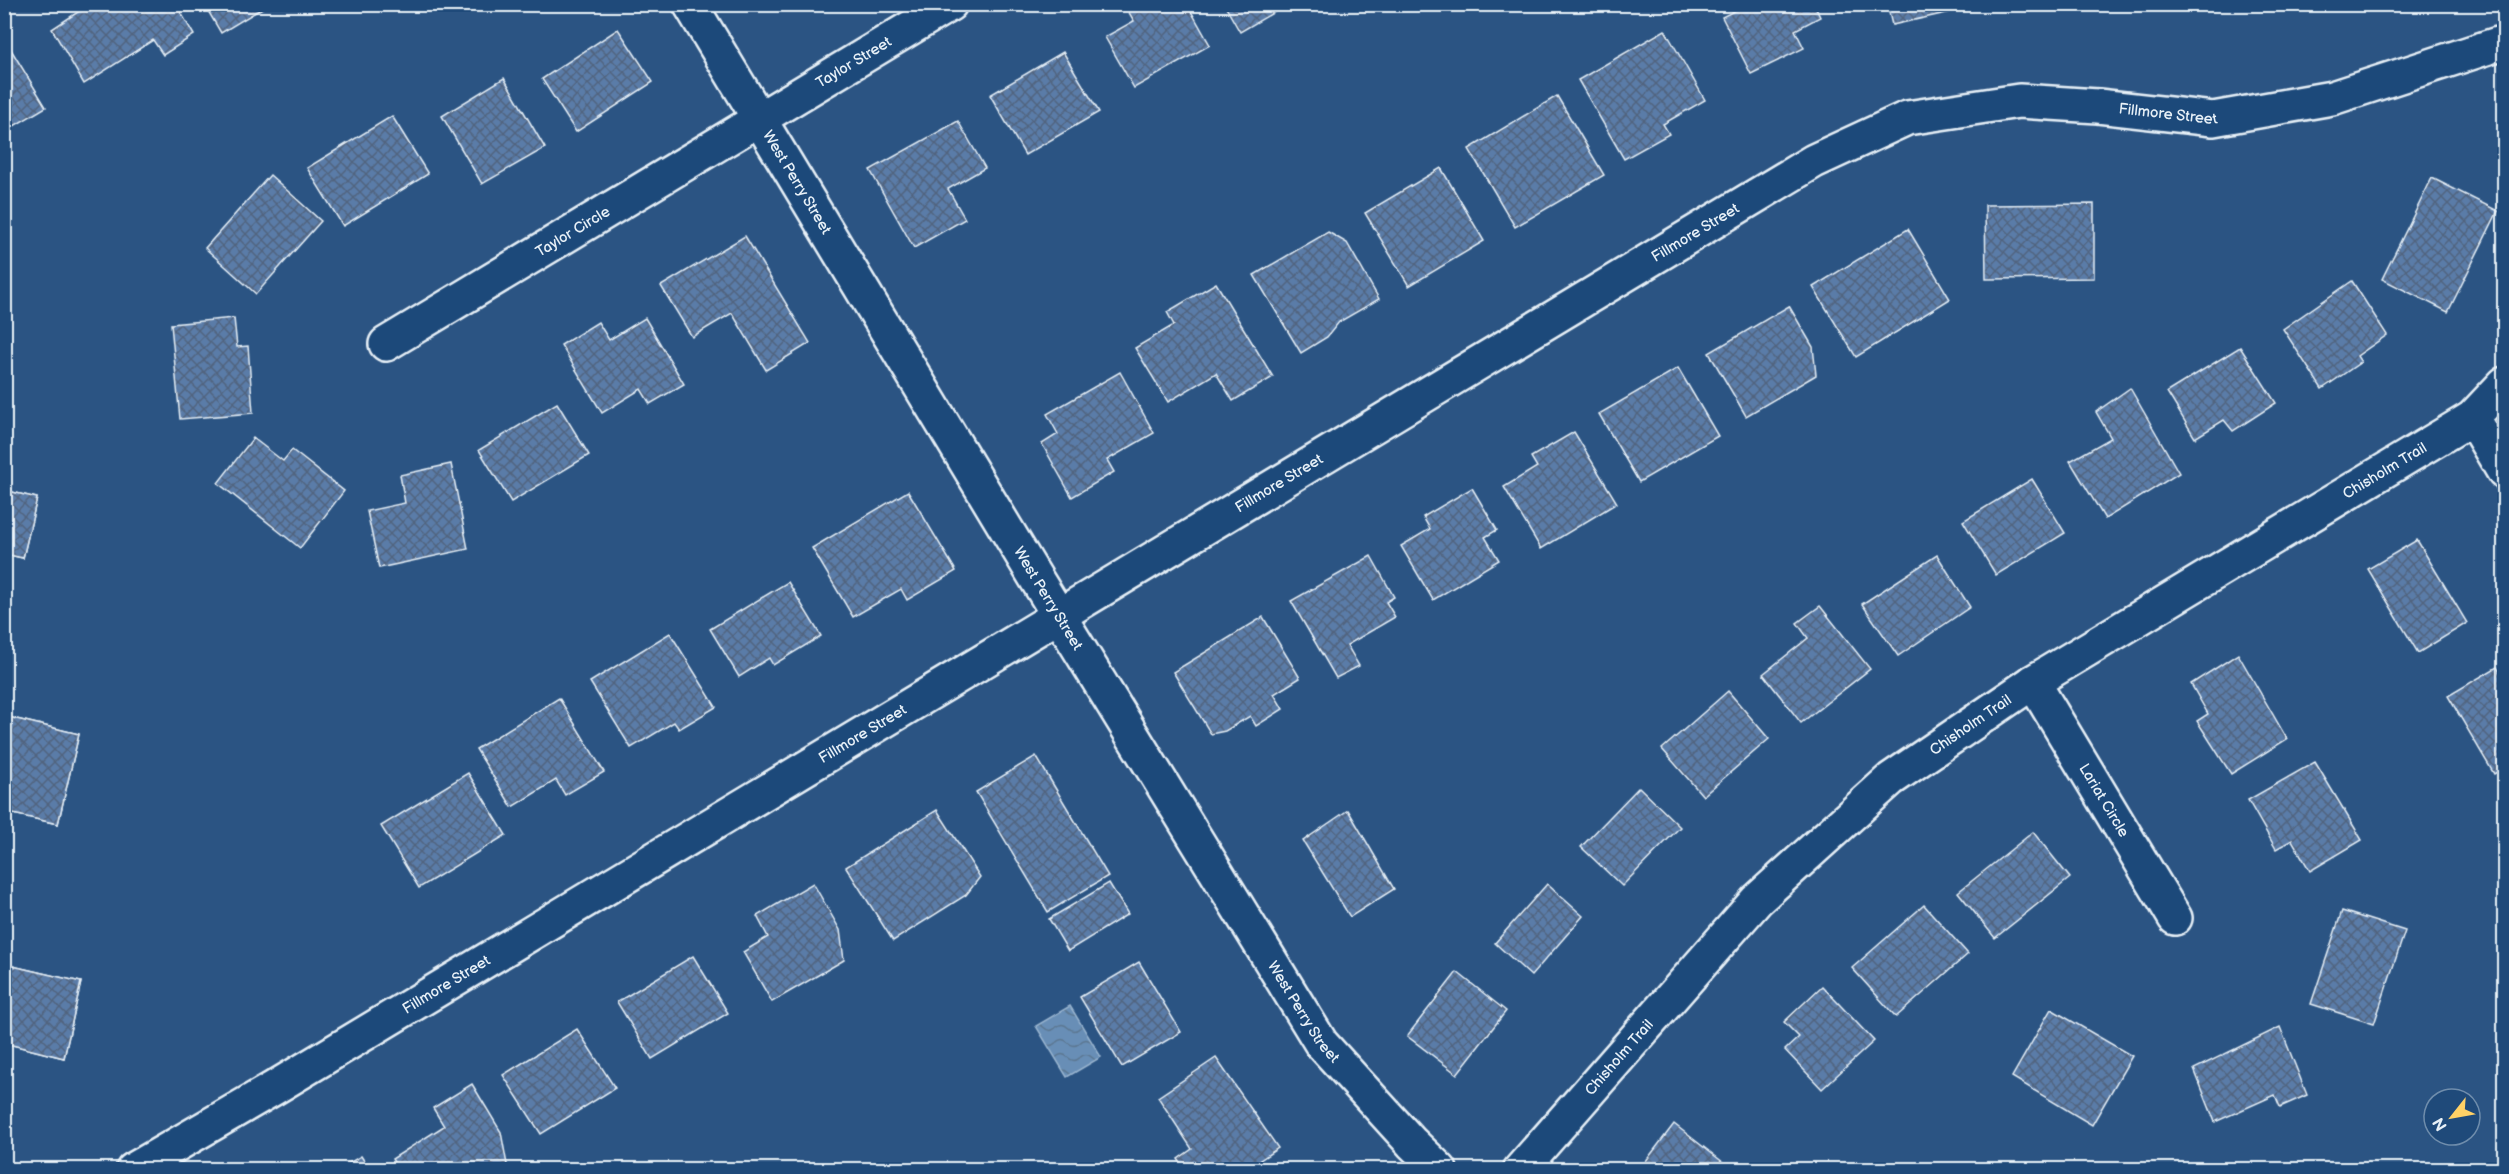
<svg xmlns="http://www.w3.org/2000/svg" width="2509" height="1174" font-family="'Balsamiq Sans',sans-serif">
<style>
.water{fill:url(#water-waves);stroke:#9bb6d0;stroke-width:1.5}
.building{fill:url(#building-cross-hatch);stroke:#e8f1f8;stroke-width:1.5}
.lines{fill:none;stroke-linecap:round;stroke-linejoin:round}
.minor-casing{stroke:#e8f1f8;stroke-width:38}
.minor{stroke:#1f4a7a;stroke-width:33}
.labels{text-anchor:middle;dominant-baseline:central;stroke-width:4.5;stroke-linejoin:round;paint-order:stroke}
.street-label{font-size:15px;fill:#e8f1f8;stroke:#1f4a7a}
</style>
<defs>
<pattern id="water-waves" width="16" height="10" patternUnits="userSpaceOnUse" patternTransform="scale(1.5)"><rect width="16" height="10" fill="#678eb6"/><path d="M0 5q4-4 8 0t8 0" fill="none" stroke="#5b7690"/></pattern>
<pattern id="building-cross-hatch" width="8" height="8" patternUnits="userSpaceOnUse" patternTransform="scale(1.5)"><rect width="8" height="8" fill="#5a7ba8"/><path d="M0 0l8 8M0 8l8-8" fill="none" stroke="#51647e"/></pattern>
</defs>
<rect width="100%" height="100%" fill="#2b5483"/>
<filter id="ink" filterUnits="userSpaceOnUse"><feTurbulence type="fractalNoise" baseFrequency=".0167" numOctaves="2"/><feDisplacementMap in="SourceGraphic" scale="12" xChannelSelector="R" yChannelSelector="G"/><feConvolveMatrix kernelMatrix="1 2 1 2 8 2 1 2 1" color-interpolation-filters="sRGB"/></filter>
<g filter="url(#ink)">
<path class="water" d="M1070 1006 1101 1057 1067 1077 1036 1026Z"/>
<g class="building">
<path d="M90 4H176L194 35 163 55 153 40 84 84 52 29Z"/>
<path d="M204 4H269L221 33Z"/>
<path d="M1135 4H1187L1210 45 1134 88 1105 37 1134 21 1127 9Z"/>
<path d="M1224 4H1288L1240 32Z"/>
<path d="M1748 4H1814L1820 17 1795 30 1804 48 1751 74 1722 17Z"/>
<path d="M1887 4H1987L1892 25Z"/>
<path d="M618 29 653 82 576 132 542 79Z"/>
<path d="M1665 30 1705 100 1663 124 1669 134 1624 159 1578 80Z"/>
<path d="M7 43 46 107 4 132V44Z"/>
<path d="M1063 52 1099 112 1025 155 990 95Z"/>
<path d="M504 78 545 148 482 184 442 116Z"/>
<path d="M1557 96 1604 175 1515 227 1469 149Z"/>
<path d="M392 116 428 174 343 226 307 168Z"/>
<path d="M958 121 985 168 948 189 965 219 914 248 870 170Z"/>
<path d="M1441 168 1484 241 1409 286 1365 213Z"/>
<path d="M270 175 321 221 256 294 205 248Z"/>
<path d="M2432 178 2498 211 2448 312 2382 279Z"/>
<path d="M2094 204V278L1986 279 1985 205Z"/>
<path d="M1908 229 1950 299 1856 357 1813 287Z"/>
<path d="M1328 232 1347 243 1379 299 1339 322 1327 337 1301 353 1254 275Z"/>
<path d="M745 236 810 343 766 370 732 313 692 337 661 286Z"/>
<path d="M2352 281 2387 335 2357 356 2361 362 2322 389 2283 329Z"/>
<path d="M1216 283 1273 377 1233 401 1216 373 1168 402 1135 348 1174 325 1167 312Z"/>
<path d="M1789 306 1813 347 1816 375 1746 416 1709 353Z"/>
<path d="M234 318 237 347 248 346 253 413 180 419 171 324Z"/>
<path d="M645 318 684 384 650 404 641 389 602 413 561 345 598 322 609 340Z"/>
<path d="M2240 347 2276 403 2233 431 2224 420 2195 438 2167 392Z"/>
<path d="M1678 368 1718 436 1639 482 1599 414Z"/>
<path d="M1120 372 1154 433 1107 460 1114 472 1072 497 1042 444 1058 434 1047 414Z"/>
<path d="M2130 388 2179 473 2105 519 2070 461 2111 438 2096 412Z"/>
<path d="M557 403 589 455 511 502 479 450Z"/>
<path d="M1574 432 1617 503 1541 549 1504 487 1537 467 1531 457Z"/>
<path d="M253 438 283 461 292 450 344 491 300 548 218 483Z"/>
<path d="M451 464 468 549 379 568 367 511 405 503 400 475Z"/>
<path d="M2032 479 2065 533 1996 575 1963 521Z"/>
<path d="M1472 488 1497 530 1485 537 1499 560 1433 600 1401 546 1430 529 1423 517Z"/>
<path d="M4 490 37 498 23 558 4 554Z"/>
<path d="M4 490 37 498 23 558 4 554Z"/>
<path d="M908 491 956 571 907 600 901 589 853 617 812 548Z"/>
<path d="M2417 540 2467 623 2418 653 2368 569Z"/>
<path d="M1937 555 1970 607 1898 656 1862 604Z"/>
<path d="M1371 556 1394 597 1386 602 1395 617 1347 645 1359 666 1336 678 1291 601Z"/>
<path d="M788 582 821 636 773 665 769 658 739 677 710 629Z"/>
<path d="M1820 606 1870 669 1801 723 1763 674 1808 638 1797 623Z"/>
<path d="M1263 617 1300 678 1274 694 1283 709 1256 726 1250 716 1225 731 1211 734 1173 672Z"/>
<path d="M670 633 716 707 679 729 674 722 631 748 590 682Z"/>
<path d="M2238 654 2287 739 2231 774 2197 721 2208 714 2191 684Z"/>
<path d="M2497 667 2504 680V768L2494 774 2448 696Z"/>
<path d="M1728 691 1769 739 1703 796 1662 749Z"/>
<path d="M559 698 604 772 565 795 556 780 512 807 476 749Z"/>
<path d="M4 716 79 734 58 824 4 812Z"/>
<path d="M4 716 79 734 58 824 4 812Z"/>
<path d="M1036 756 1108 876 1048 912 976 792Z"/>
<path d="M2315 762 2362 840 2310 871 2292 840 2276 849 2248 800Z"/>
<path d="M468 773 506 835 419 888 381 826Z"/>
<path d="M1639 787 1680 827 1622 886 1581 847Z"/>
<path d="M937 810 980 877 966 895 893 941 846 867Z"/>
<path d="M1348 810 1394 889 1350 917 1303 841Z"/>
<path d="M2033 832 2070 878 1995 938 1958 892Z"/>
<path d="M813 883 840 930 844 960 772 1002 743 952 768 937 757 916Z"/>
<path d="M1109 883 1128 914 1068 951 1049 919Z"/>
<path d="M1547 884 1583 916 1531 976 1495 943Z"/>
<path d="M1924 905 1968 954 1896 1017 1852 968Z"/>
<path d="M2342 911 2405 931 2374 1024 2311 1004Z"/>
<path d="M693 956 728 1013 652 1059 617 1002Z"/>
<path d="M1139 962 1181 1032 1122 1067 1080 997Z"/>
<path d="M4 964 81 982 64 1058 4 1043Z"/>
<path d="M4 964 81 982 64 1058 4 1043Z"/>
<path d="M1457 972 1506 1011 1457 1074 1407 1036Z"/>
<path d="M1822 986 1874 1041 1822 1089 1785 1050 1799 1037 1784 1022Z"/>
<path d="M2051 1009 2132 1056 2092 1125 2012 1077Z"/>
<path d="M2280 1027 2307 1095 2280 1107 2275 1095 2215 1122 2194 1069Z"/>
<path d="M577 1029 615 1088 541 1134 503 1075Z"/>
<path d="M1216 1058 1278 1148 1245 1170H1185L1178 1159 1192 1149 1158 1097Z"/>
<path d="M472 1084 501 1132 508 1170H399L392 1159 444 1126 433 1108Z"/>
<path d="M1674 1124 1733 1170H1639Z"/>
<path d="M361 1156 370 1170H337Z"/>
</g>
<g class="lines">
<g class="minor-casing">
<g id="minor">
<path id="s1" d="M690 4 1037 580 1321 1043 1412 1143 1440 1170"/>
<path id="s2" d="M386 344 950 4"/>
<path d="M2472 418 2504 472"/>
<path id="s3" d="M2033 682 2175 918"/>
<path id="s4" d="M133 1170 274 1088 1814 161 1907 118 2019 101 2098 106 2213 119 2332 98 2504 42"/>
<path id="s5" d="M1520 1170 1757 900 1891 779 2033 682 2472 418 2504 384"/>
</g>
</g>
<use href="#minor" class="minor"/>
</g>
</g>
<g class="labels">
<g class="street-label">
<text stroke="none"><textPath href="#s2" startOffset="546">Taylor Street</textPath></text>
<text stroke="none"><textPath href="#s4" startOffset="2326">Fillmore Street</textPath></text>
<text stroke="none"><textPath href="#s1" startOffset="208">West Perry Street</textPath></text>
<text stroke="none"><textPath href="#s2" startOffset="218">Taylor Circle</textPath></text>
<text stroke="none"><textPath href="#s4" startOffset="1822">Fillmore Street</textPath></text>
<text stroke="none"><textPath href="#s5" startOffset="1122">Chisholm Trail</textPath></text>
<text stroke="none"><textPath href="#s4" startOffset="1336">Fillmore Street</textPath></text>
<text stroke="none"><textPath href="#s1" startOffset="694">West Perry Street</textPath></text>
<text stroke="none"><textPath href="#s5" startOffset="636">Chisholm Trail</textPath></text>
<text stroke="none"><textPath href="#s4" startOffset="850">Fillmore Street</textPath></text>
<text stroke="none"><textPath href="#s3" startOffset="138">Lariat Circle</textPath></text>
<text stroke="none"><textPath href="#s4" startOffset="364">Fillmore Street</textPath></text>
<text stroke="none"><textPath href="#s1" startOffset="1180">West Perry Street</textPath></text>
<text stroke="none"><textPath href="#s5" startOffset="150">Chisholm Trail</textPath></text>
</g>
</g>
<rect width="2509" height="1174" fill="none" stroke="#1f4a7a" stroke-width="24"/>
<rect x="12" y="12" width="2485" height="1150" fill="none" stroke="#e8f1f8" stroke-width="2" filter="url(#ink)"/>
<g transform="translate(2452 1117) rotate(239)"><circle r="28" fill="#1f4a7a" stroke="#6f8dac" stroke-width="1.5"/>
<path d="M0-4.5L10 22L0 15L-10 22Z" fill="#ffd166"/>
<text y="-9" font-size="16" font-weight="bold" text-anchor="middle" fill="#e8f1f8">N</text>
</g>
</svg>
